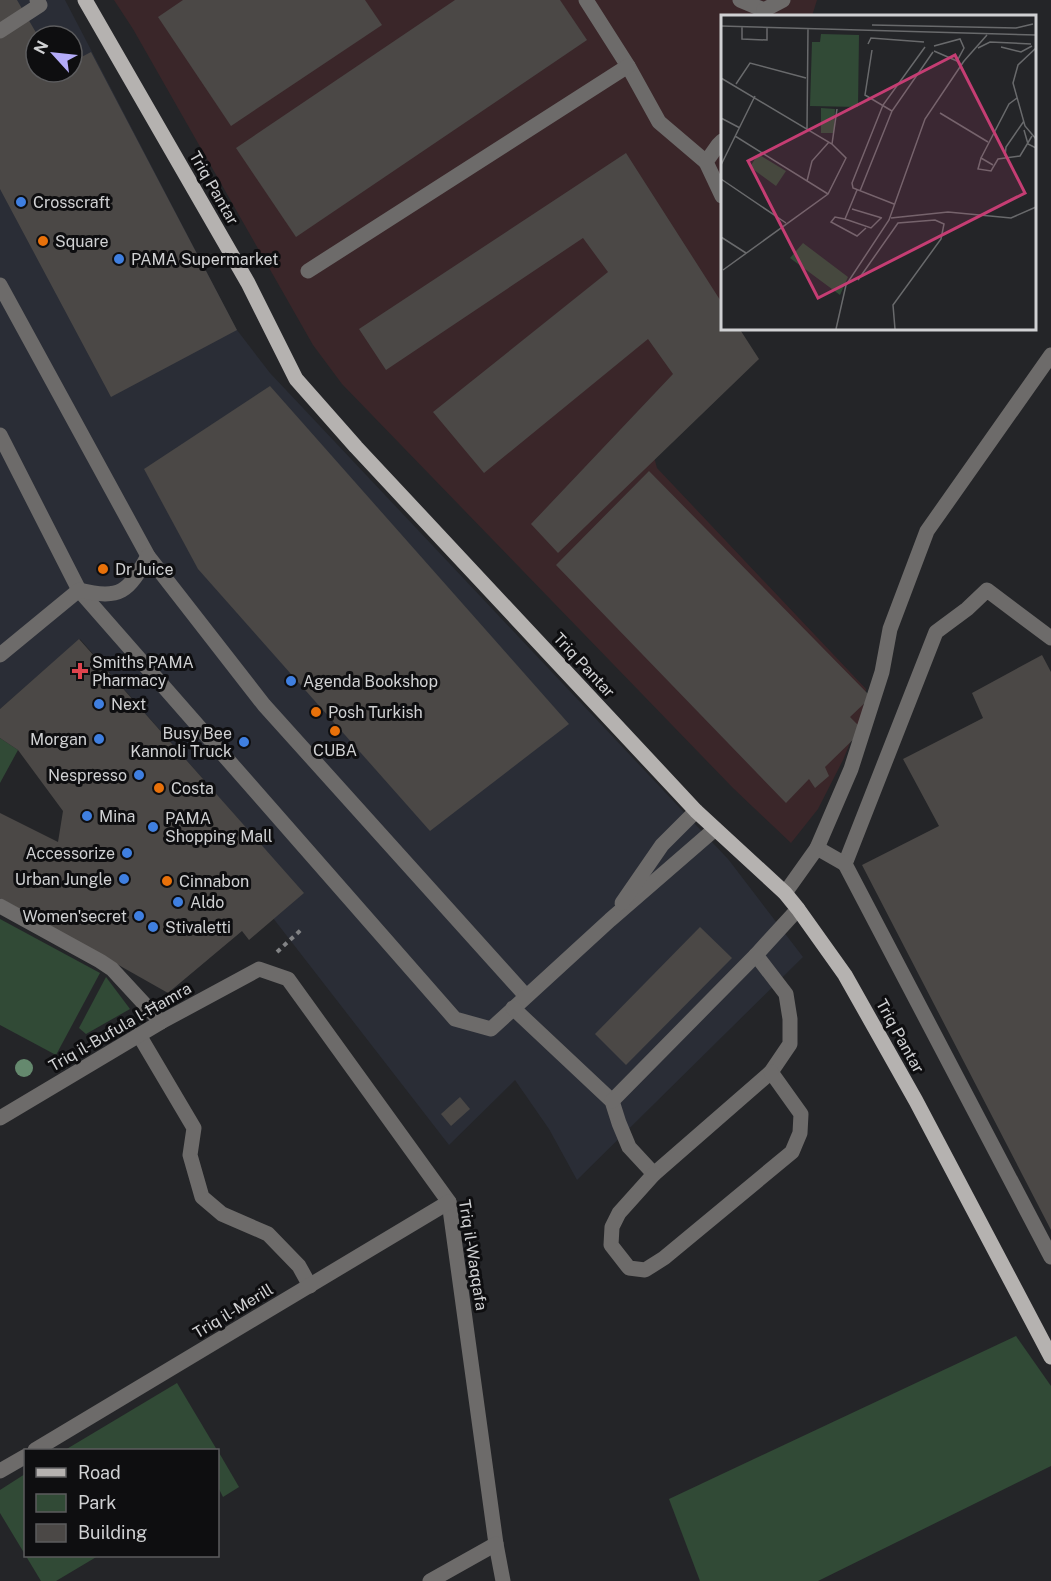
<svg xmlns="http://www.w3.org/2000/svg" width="1051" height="1581" font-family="'Public Sans',sans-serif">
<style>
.built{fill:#2a2d36;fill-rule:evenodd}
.industrial{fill:#3a2629}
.green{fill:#314a36}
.building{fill:#4b4846}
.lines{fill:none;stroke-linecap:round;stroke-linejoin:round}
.path{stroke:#828385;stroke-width:4;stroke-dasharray:4.5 4.5;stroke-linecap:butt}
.minor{stroke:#6d6b6a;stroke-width:15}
.major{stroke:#b5b2b0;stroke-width:15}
.tree{fill:#65896e}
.shop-dot{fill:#3f7fe0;stroke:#0e0e10;stroke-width:2}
.food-dot{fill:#e8710a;stroke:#0e0e10;stroke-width:2}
.health-dot{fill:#e0444e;stroke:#0e0e10;stroke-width:2}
.labels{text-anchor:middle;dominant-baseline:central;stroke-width:6;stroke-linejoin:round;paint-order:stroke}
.street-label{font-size:16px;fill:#d0d1d3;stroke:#0e0e10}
.poi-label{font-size:16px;fill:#d0d1d3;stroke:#0e0e10;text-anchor:start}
.inset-road{fill:none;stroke:#696a6c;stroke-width:1.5}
.view{fill:#c53d73;fill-opacity:0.15;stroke:#c53d73;stroke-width:3}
.inset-edge{fill:none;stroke:#d0d1d3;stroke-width:3}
</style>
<rect width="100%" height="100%" fill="#242528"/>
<path class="built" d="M0 0H65L237 330 270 373 728 859 803 957 577 1180 549 1129 515 1080 449 1145 273 918 303 893 80 639 0 709ZM36 36H72V72H36Z"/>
<path class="industrial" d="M114 0H817L812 16H722V328L653 453 657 468 866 689 862 714 843 760 818 809 791 843 733 788 342 384 313 345 133 29Z"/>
<g class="green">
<path d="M0 738 18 750 0 783Z"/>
<path d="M0 919 100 973 56 1055 0 1025Z"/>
<path d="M106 977 130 1009 86 1034 79 1028Z"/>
<path d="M1016 1336 1051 1386V1466L818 1581H700L669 1499Z"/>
<path d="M177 1383 217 1450H65Z"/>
<path d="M218 1451 239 1487 223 1497 218 1487Z"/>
<path d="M25 1474 26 1556H98L56 1581H41L0 1513V1490Z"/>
</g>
<g class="building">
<path d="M0 0H17L38 36H36V72H72V62L91 52 237 330 111 397 0 189Z"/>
<path d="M183 0H365L382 25 231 126 158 17Z"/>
<path d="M455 0H560L587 40 296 237 236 148Z"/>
<path d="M626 153 722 303V328H739L759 359 558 553 531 524 673 374 648 339 484 473 433 412 608 272 583 238 386 370 359 329Z"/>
<path d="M270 386 569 724 430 831 198 569 144 469Z"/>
<path d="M649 471 871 697 850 717 863 730 825 767 829 776 815 788 809 779 786 803 556 565Z"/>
<path d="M79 639 304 893 249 940 242 931 168 993 0 898V813L58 842 63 811 18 750 0 738V709Z"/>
<path d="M1042 655 1051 672V1230L862 865 939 826 903 759 983 718 972 693Z"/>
<path d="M700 927 732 958 626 1065 595 1034Z"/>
<path d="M460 1097 470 1109 451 1126 441 1114Z"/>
</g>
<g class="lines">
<path class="path" d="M277 952 303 928"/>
<g class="minor">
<path d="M586 0 628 66 659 122 706 162"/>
<path d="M740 0 764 10"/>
<path d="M764 16V10L783 0"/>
<path d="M0 31 40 5 37 0"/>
<path d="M722 141 718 145 706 162 722 196"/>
<path d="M308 271 628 66"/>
<path d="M0 285 148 556 264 705 526 996"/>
<path d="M0 435 79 590 455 1019 491 1029 610 920 715 829"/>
<path d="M1051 638 987 590 967 609 936 632 845 864 1051 1257"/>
<path d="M0 655 79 590C121 600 128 592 148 556"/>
<path d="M817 848 845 864"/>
<path d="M785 893 817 848 851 769 882 672 890 629 927 531 1051 355"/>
<path d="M622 903 662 845 696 811"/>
<path d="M0 906 100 961 112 969 161 1022"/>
<path d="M513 1008 612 1101 619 1123 629 1147 654 1174 771 1072 790 1044V1019L786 994 756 955"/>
<path d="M139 1035 194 1128 190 1155 202 1197 222 1214 268 1234 299 1266 310 1286"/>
<path d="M612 1101 756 955 798 909"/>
<path d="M0 1118 161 1022 259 969 288 979 449 1202 496 1544 503 1581"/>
<path d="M654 1174 619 1213 612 1227 611 1245 629 1268 645 1270 664 1258 792 1152 800 1133 801 1114 771 1072"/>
<path d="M35 1450 449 1202"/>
<path d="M0 1471 26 1456"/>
<path d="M430 1581 496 1544"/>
</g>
<path class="major" d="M85 0 248 283 296 379 356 447 696 811 785 893 798 909 845 975 916 1101 1051 1357"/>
</g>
<circle class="tree" cx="24" cy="1068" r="9"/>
<g class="shop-dot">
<circle cx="21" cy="202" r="6"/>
<circle cx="119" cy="259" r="6"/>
<circle cx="291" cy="681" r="6"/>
<circle cx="99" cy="704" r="6"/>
<circle cx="99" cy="739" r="6"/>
<circle cx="244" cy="742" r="6"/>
<circle cx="139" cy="775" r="6"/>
<circle cx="87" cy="816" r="6"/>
<circle cx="153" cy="827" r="6"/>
<circle cx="127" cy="853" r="6"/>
<circle cx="124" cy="879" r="6"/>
<circle cx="178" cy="902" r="6"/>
<circle cx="139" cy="916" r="6"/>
<circle cx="153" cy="927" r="6"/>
</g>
<g class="food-dot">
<circle cx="43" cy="241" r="6"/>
<circle cx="103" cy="569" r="6"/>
<circle cx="316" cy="712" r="6"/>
<circle cx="335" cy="731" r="6"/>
<circle cx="159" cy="788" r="6"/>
<circle cx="167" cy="881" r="6"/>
</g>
<path class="health-dot" d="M77 662h6v6h6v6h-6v6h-6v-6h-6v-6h6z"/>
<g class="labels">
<g class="street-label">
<text transform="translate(214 188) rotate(60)">Triq Pantar</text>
<text transform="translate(584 665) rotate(47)">Triq Pantar</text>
<text transform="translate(120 1027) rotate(-30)">Triq il-Bufula l-Ħamra</text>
<text transform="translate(900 1036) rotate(61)">Triq Pantar</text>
<text transform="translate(473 1255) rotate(81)">Triq il-Waqqafa</text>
<text transform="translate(233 1311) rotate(-31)">Triq il-Merill</text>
</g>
<g class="poi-label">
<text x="33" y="202">Crosscraft</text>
<text x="55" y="241">Square</text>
<text x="131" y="259">PAMA Supermarket</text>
<text x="115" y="569">Dr Juice</text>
<text x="92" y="662">Smiths PAMA<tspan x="92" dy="18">Pharmacy</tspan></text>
<text x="303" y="681">Agenda Bookshop</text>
<text x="111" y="704">Next</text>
<text x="328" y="712">Posh Turkish</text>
<text x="232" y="733" text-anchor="end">Busy Bee<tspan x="232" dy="18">Kannoli Truck</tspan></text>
<text x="87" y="739" text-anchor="end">Morgan</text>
<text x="335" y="750" text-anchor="middle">CUBA</text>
<text x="127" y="775" text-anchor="end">Nespresso</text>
<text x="171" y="788">Costa</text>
<text x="99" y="816">Mina</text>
<text x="165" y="818">PAMA<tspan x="165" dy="18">Shopping Mall</tspan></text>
<text x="115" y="853" text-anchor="end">Accessorize</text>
<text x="112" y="879" text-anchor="end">Urban Jungle</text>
<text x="179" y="881">Cinnabon</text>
<text x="190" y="902">Aldo</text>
<text x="127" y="916" text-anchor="end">Women'secret</text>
<text x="165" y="927">Stivaletti</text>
</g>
</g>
<g transform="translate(721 15)">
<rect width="315" height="315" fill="#242528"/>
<path d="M100 19 138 20 137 92 89 91 91 27H99ZM100 93 114 94 113 118H100ZM37 139 65 156 55 171 29 152ZM82 228 127 262 119 280 69 243Z" fill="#314a36"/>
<path class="inset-road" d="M151 10 295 13 312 9M0 11 315 20M21 11V24L46 25V12M147 29 150 23 203 27M213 31 239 24 243 33 236 46 213 36M280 32 300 37 311 31M257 33 269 27 310 29M315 33 297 50 292 68 304 111 315 124M151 35 144 80 171 96M243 46 266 20M0 63 111 129 125 143 107 179 2 255M15 69 29 48 85 63M219 98 267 127M0 103 19 113M86 114 87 13M303 115 307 129 315 133M14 121 107 179M111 129 116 94M284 141 285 132 303 106M260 143 288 89 296 83M0 150 34 81M272 150 260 143 257 154 270 156 277 144 299 141 311 121M0 164 65 208M86 166 91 146 108 127M136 175 124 204 150 213 160 203M139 176 171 96 212 37M173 189 132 173 131 168 162 90 204 32M131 194 161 203M170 203 227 197 290 203 315 192M124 204 114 202 110 207 136 221 145 213M0 222 25 238M137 265 177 208 214 205 223 209 220 224 172 290 174 314M115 314 125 270 168 205 204 104 243 46"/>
<path class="view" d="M234 40 304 178 97 283 27 146Z"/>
<rect width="315" height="315" class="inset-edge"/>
</g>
<rect x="24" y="1449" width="195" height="108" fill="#0e0e10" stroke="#5c5c5e" stroke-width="1.5"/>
<rect x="36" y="1468" width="30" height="9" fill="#b5b2b0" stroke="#5c5c5e" stroke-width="1.5"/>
<text x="78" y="1479" font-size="18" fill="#d0d1d3">Road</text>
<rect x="36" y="1494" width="30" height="18" fill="#314a36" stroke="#5c5c5e" stroke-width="1.5"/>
<text x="78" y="1509" font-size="18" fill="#d0d1d3">Park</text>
<rect x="36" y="1524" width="30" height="18" fill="#4b4846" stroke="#5c5c5e" stroke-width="1.5"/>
<text x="78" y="1539" font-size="18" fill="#d0d1d3">Building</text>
<g transform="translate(54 54) rotate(297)"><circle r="28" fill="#0e0e10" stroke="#5c5c5e" stroke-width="1.5"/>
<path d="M0-4.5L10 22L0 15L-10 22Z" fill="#b4acf9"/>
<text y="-9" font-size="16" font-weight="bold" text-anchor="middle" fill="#d0d1d3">N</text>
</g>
</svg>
